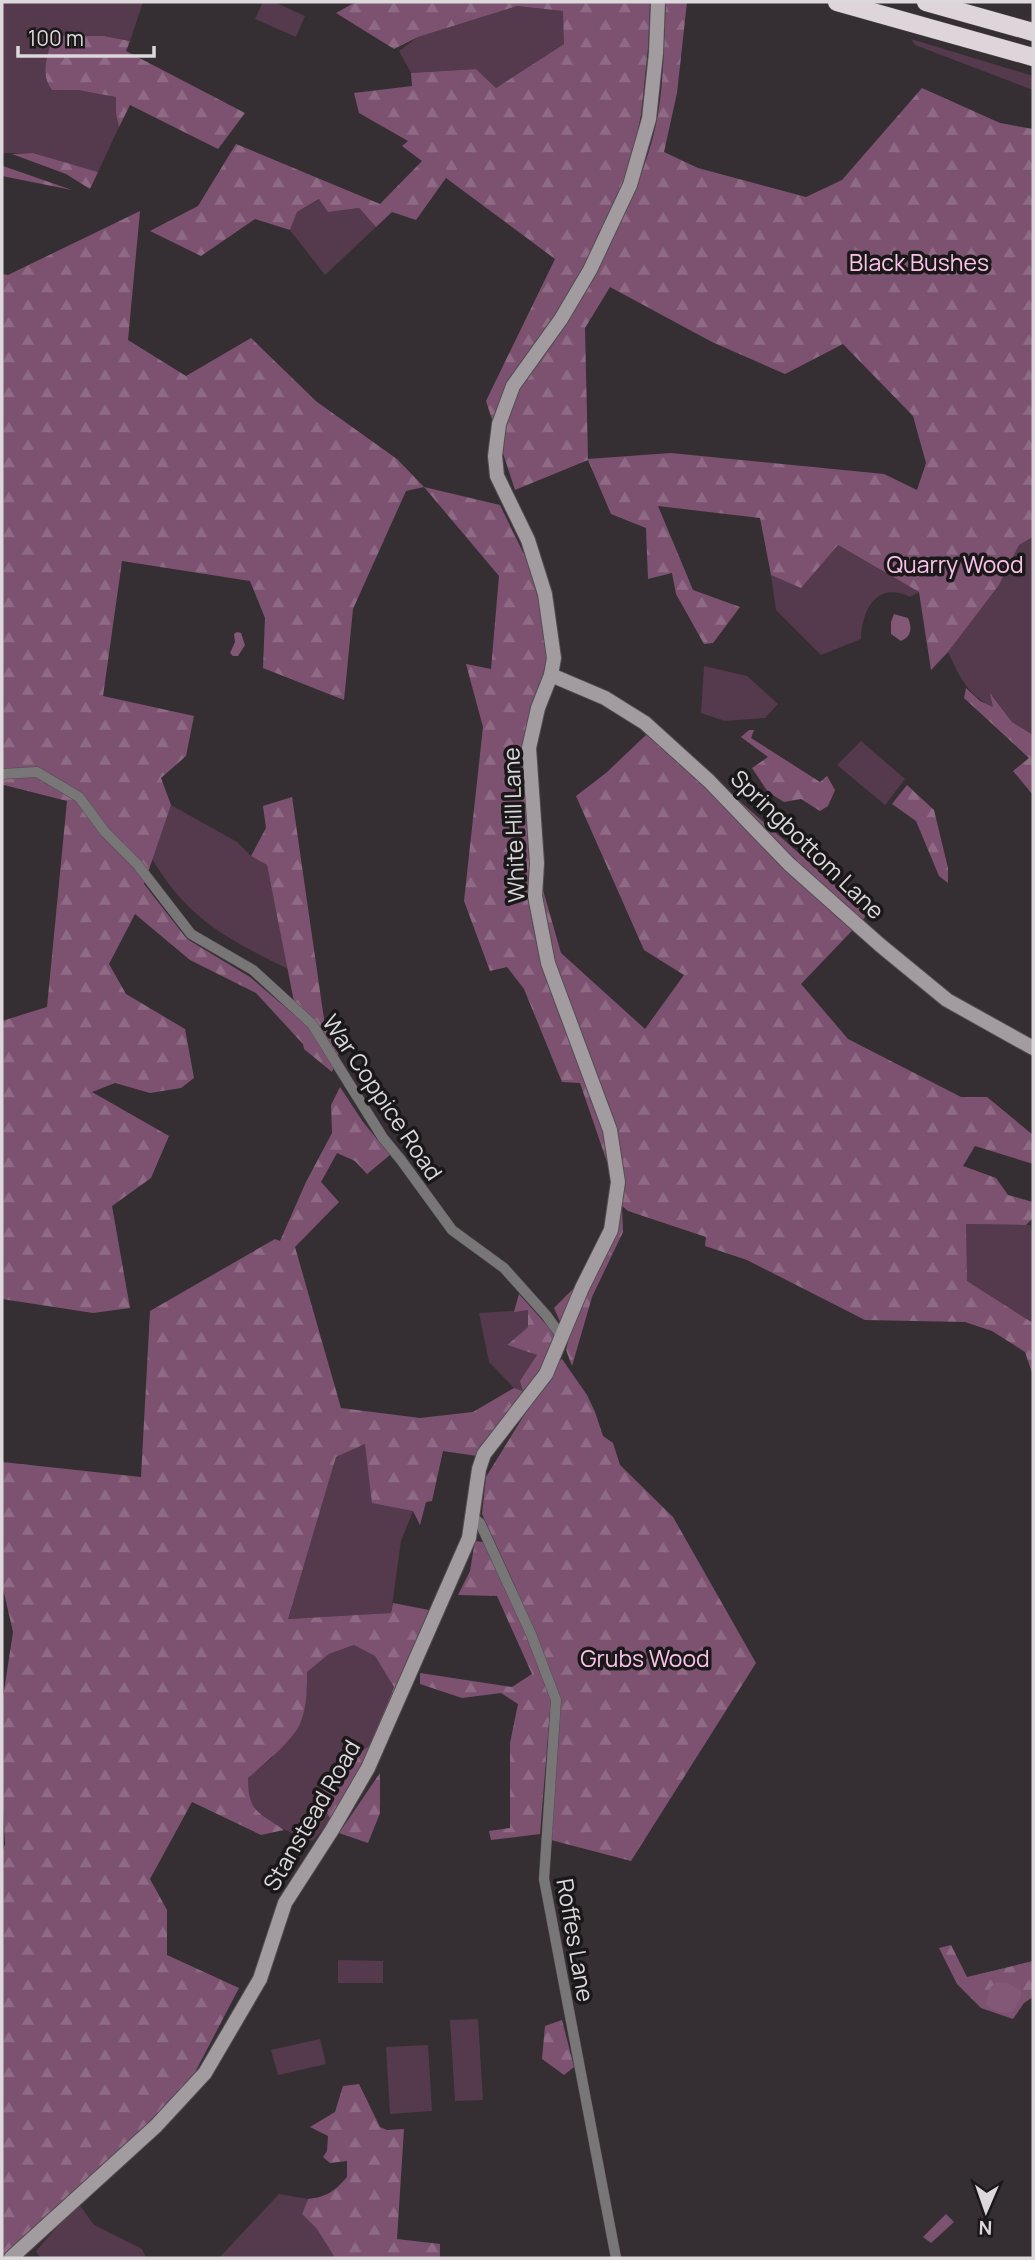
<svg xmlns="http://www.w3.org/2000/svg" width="1035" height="2260" font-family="Manrope,sans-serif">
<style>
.green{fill:#543a4c}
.forest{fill:url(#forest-firs);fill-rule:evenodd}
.water{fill:#835776}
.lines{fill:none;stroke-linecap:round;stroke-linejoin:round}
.street-casing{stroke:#534d51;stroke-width:11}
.secondary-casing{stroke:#534d51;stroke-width:16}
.highway-casing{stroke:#534d51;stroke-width:19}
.street{stroke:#797678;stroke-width:10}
.secondary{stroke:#a29ca0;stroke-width:14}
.highway{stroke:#ddd5da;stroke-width:18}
.labels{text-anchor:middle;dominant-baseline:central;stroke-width:7;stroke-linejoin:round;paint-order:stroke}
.park-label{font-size:23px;fill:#fbc2ea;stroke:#1b181a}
.street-label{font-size:23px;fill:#dcd8db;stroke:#1b181a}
</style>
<defs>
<pattern id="forest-firs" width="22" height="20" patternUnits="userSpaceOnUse" patternTransform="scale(1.75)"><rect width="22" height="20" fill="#7d5271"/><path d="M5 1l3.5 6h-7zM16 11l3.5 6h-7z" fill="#8f6a85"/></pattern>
</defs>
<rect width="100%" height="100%" fill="#352f33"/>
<g class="green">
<path d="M2 2H143L130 41 104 36 51 43C46 59 41 76 52 90H78L117 97 116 114 119 127 98 172 33 153H2Z"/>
<path d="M263 2H274L305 16 296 37 255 19Z"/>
<path d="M517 6 564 11V44L496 88 476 69 411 73 399 51 418 37Z"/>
<path d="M911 39 1033 76V90L915 45Z"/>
<path d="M320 199 328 212 359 208 376 227 325 275 290 230 297 212Z"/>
<path d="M1033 537V735L1012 722 992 695 994 708C967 694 961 679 948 652L999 585 1019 545Z"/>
<path d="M838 545 919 592 910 597C877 581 862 609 861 639L821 655 776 610 771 575 801 587Z"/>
<path d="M704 666 747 676 778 704 765 718 725 721 701 713Z"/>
<path d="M861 741 905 779 885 805 837 765Z"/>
<path d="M171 805 237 842 251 856 267 865 288 969C226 938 189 920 152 859Z"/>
<path d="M966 1224 1030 1225 1033 1235V1323L966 1281Z"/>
<path d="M528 1310V1327L507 1345 537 1355 521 1381 523 1391 514 1388 489 1362 479 1313Z"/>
<path d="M365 1444 413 1511 401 1541 391 1613 288 1619 336 1457Z"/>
<path d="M354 1645 375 1656 394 1686 369 1746 324 1780 331 1820 313 1841C294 1834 257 1821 249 1800 246 1794 248 1784 248 1778L272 1758 307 1691V1672L329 1654Z"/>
<path d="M338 1960 383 1961V1983H338Z"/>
<path d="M478 2019 483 2100 455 2101 450 2020Z"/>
<path d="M320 2039 326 2064 278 2075 271 2050Z"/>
<path d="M428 2045 432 2111 390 2114 386 2047Z"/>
<path d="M279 2194 308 2199 302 2214 317 2229 335 2258H219Z"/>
<path d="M78 2203 94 2225 142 2249 146 2258H40L36 2251Z"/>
</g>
<g class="forest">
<path d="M362 2H650L648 48 641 115 634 148 593 279C614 234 639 188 652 141 665 95 663 48 666 2H687L677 93 664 152 698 168 806 197 842 180 922 88 1000 123 1033 129V537L1019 545 999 585 948 652 931 670 919 592 838 545 801 588 771 575 760 518 658 506 693 590 740 607 713 643 704 644 676 594 672 573 648 579 646 528 611 514 588 460 515 490 486 401 555 259 446 178 416 220 392 212 376 227 359 208 328 212 319 199 297 212 290 230 255 219 201 256 150 231 198 206 236 144 380 204 422 161 402 146 408 141 359 113 354 93 412 86 411 73 476 69 496 88 564 44 563 11 517 6 418 37 394 49 336 13 352 4ZM610 287 712 342 785 374 843 344 913 416 926 463 917 490 884 474 671 453 588 459 585 328Z"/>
<path d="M63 36H104L130 41 126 51 245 113 218 149 130 105 119 127 116 114V97L78 90H52C41 76 46 59 51 43Z"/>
<path d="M33 153 98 172 90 189 66 174 12 154Z"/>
<path d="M2 165 3 166 72 190 2 176Z"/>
<path d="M140 211 128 340 186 376 251 338 317 402 397 459 424 487 500 505 539 585 549 655 534 761 543 890 561 953 645 1029 684 975 644 950 576 796 606 773 646 735 643 716 868 914 801 984 848 1039 961 1097H987L1033 1135V1164L975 1146 963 1166 996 1178 1008 1195 1033 1202V1218L1026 1225 966 1224 967 1281 1033 1323V1376L1025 1352 992 1331 965 1322 865 1320 747 1260 705 1246 706 1237 628 1211 622 1206 623 1232 592 1297 572 1366 566 1350 570 1333 587 1290 615 1232 622 1206 580 1083 562 1082 524 989 507 967 490 971 464 901 483 727 466 664 491 669 499 576 424 487 406 491 353 609 344 700 263 668 265 618 250 581 122 561 103 696 194 716 186 756 161 778 171 805 144 884 187 939 250 977 297 1017 267 865 251 856 266 828 263 806 292 797 324 1019 340 1050 332 1072 304 1049 303 1044 256 993 190 960 135 914 109 964 126 994 185 1029 194 1078 181 1088 150 1093 115 1083 92 1092 169 1136 151 1178 112 1206 130 1308 93 1313 2 1299V1021L47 1007 67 801 4 785 2 788V274L8 275Z"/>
<path d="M966 688 980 701 993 707 990 693 1012 722 1033 735V795L1013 771 1029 758 964 698Z"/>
<path d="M749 730H754L751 738 820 782 827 776 835 790 828 806 820 811 801 799 784 802 768 792 752 768 768 757 741 737Z"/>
<path d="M907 785 934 810 948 868V883L939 876 916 821 892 804Z"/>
<path d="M340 1087 363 1122 390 1155 367 1174 355 1161 337 1153 321 1182 339 1202 295 1247 341 1408 420 1418 473 1412 514 1388 523 1391 520 1381 537 1355 507 1345 528 1327V1310L514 1312 519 1294 551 1330 555 1338 538 1376 523 1391 477 1456 443 1451 432 1501 426 1502 420 1525 413 1511 372 1503 365 1444 336 1457 288 1619 391 1613 393 1603 429 1610 371 1756 331 1820 321 1803 324 1780 369 1746 394 1687 375 1656 354 1645 329 1654 307 1672C307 1688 307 1706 301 1721 296 1738 262 1766 248 1778 248 1812 258 1812 284 1830L261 1835 192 1802 150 1879 167 1910V1955L239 1988 190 2082 119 2156 2 2258V1853L5 1844 2 1790V1704L13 1632 2 1584V1462L141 1477 150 1311 275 1239 280 1241 306 1182 332 1133 331 1105Z"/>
<path d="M576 1286 562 1326 554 1308Z"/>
<path d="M562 1359 587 1395 595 1412 603 1436 613 1443 620 1465 673 1517 756 1663 631 1861 551 1840 560 1699 515 1586 482 1514 486 1477 555 1365Z"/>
<path d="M475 1541 483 1542 529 1637 551 1698 540 1834 491 1840 489 1831 510 1828V1743L518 1704 501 1693 462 1698 420 1684V1673L512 1687 532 1674 497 1596 458 1595 470 1571Z"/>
<path d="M380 1773V1813L368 1843 339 1833Z"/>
<path d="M951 1945 967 1977 1033 1961V1997L1024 2003 1013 2019 981 2008 957 1984 939 1948Z"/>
<path d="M562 2020 574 2067 564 2075 542 2059 545 2026Z"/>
<path d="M359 2084 380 2127 387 2130 404 2129 397 2239 440 2244V2258H335L317 2229 302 2214 308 2199C327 2197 335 2191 347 2177V2161L330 2163 323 2157 327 2151 328 2136 310 2127 335 2112 343 2086Z"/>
<path d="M946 2214 954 2222 931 2243 923 2237Z"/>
</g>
<g class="water">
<path d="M894 614 908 618C912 628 912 636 901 641L891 634V622Z"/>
<path d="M237 632 241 633 245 645 238 656H233L230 653 235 642 234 634Z"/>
<path d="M996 1982 1008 1983 1021 1991V1997L1013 2012C1003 2014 993 2012 986 2004L990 1988Z"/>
</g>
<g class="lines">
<g class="street-casing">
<g id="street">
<path d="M2 774 37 772 79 797 105 832 137 864 191 934 253 970 312 1024 383 1138 401 1160 452 1230 504 1268 546 1315 562 1337"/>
<path d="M472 1517 480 1523 531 1634 556 1700 544 1879 616 2258"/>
</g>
</g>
<g class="secondary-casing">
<g id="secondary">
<path d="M551 675 605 698 645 723 709 781 789 864 880 945 947 1000 1033 1048"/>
<path d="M11 2258 156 2126 205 2073 260 1979 285 1903 332 1830 368 1768 469 1538 479 1469 484 1454 546 1374 582 1288 611 1230 618 1182 610 1130 548 963 535 896 537 863 529 748 538 708 551 675 554 658 545 594 528 540 497 476 495 456 499 424 513 386 561 319 590 270 630 185 649 119 656 53 658 2"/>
</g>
</g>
<g class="highway-casing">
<g id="highway">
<path d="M837 2 1033 57"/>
<path d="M926 2 1033 32"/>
</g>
</g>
<use href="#street" class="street"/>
<use href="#secondary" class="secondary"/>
<use href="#highway" class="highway"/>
</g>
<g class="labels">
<g class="park-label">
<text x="919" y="262">Black Bushes</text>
<text x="955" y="564">Quarry Wood</text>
<text x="645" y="1658">Grubs Wood</text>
</g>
<g class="street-label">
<text transform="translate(513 825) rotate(-92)">White Hill Lane</text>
<text transform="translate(808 844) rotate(44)">Springbottom Lane</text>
<text transform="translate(383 1097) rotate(56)">War Coppice Road</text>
<text transform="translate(311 1815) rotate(-60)">Stanstead Road</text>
<text transform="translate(576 1940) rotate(80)">Roffes Lane</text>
</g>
</g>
<rect width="1035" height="2260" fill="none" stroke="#dcd8db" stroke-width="7"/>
<g transform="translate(986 2211) rotate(182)" stroke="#1b181a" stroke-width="5" paint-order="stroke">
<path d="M0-5L12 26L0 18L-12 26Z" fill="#dcd8db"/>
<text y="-10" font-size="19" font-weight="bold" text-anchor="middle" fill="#dcd8db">N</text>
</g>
<path d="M18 46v10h136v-10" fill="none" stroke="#dcd8db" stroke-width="3.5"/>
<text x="28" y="46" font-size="21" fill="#dcd8db" stroke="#1b181a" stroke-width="5" paint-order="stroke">100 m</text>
</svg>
